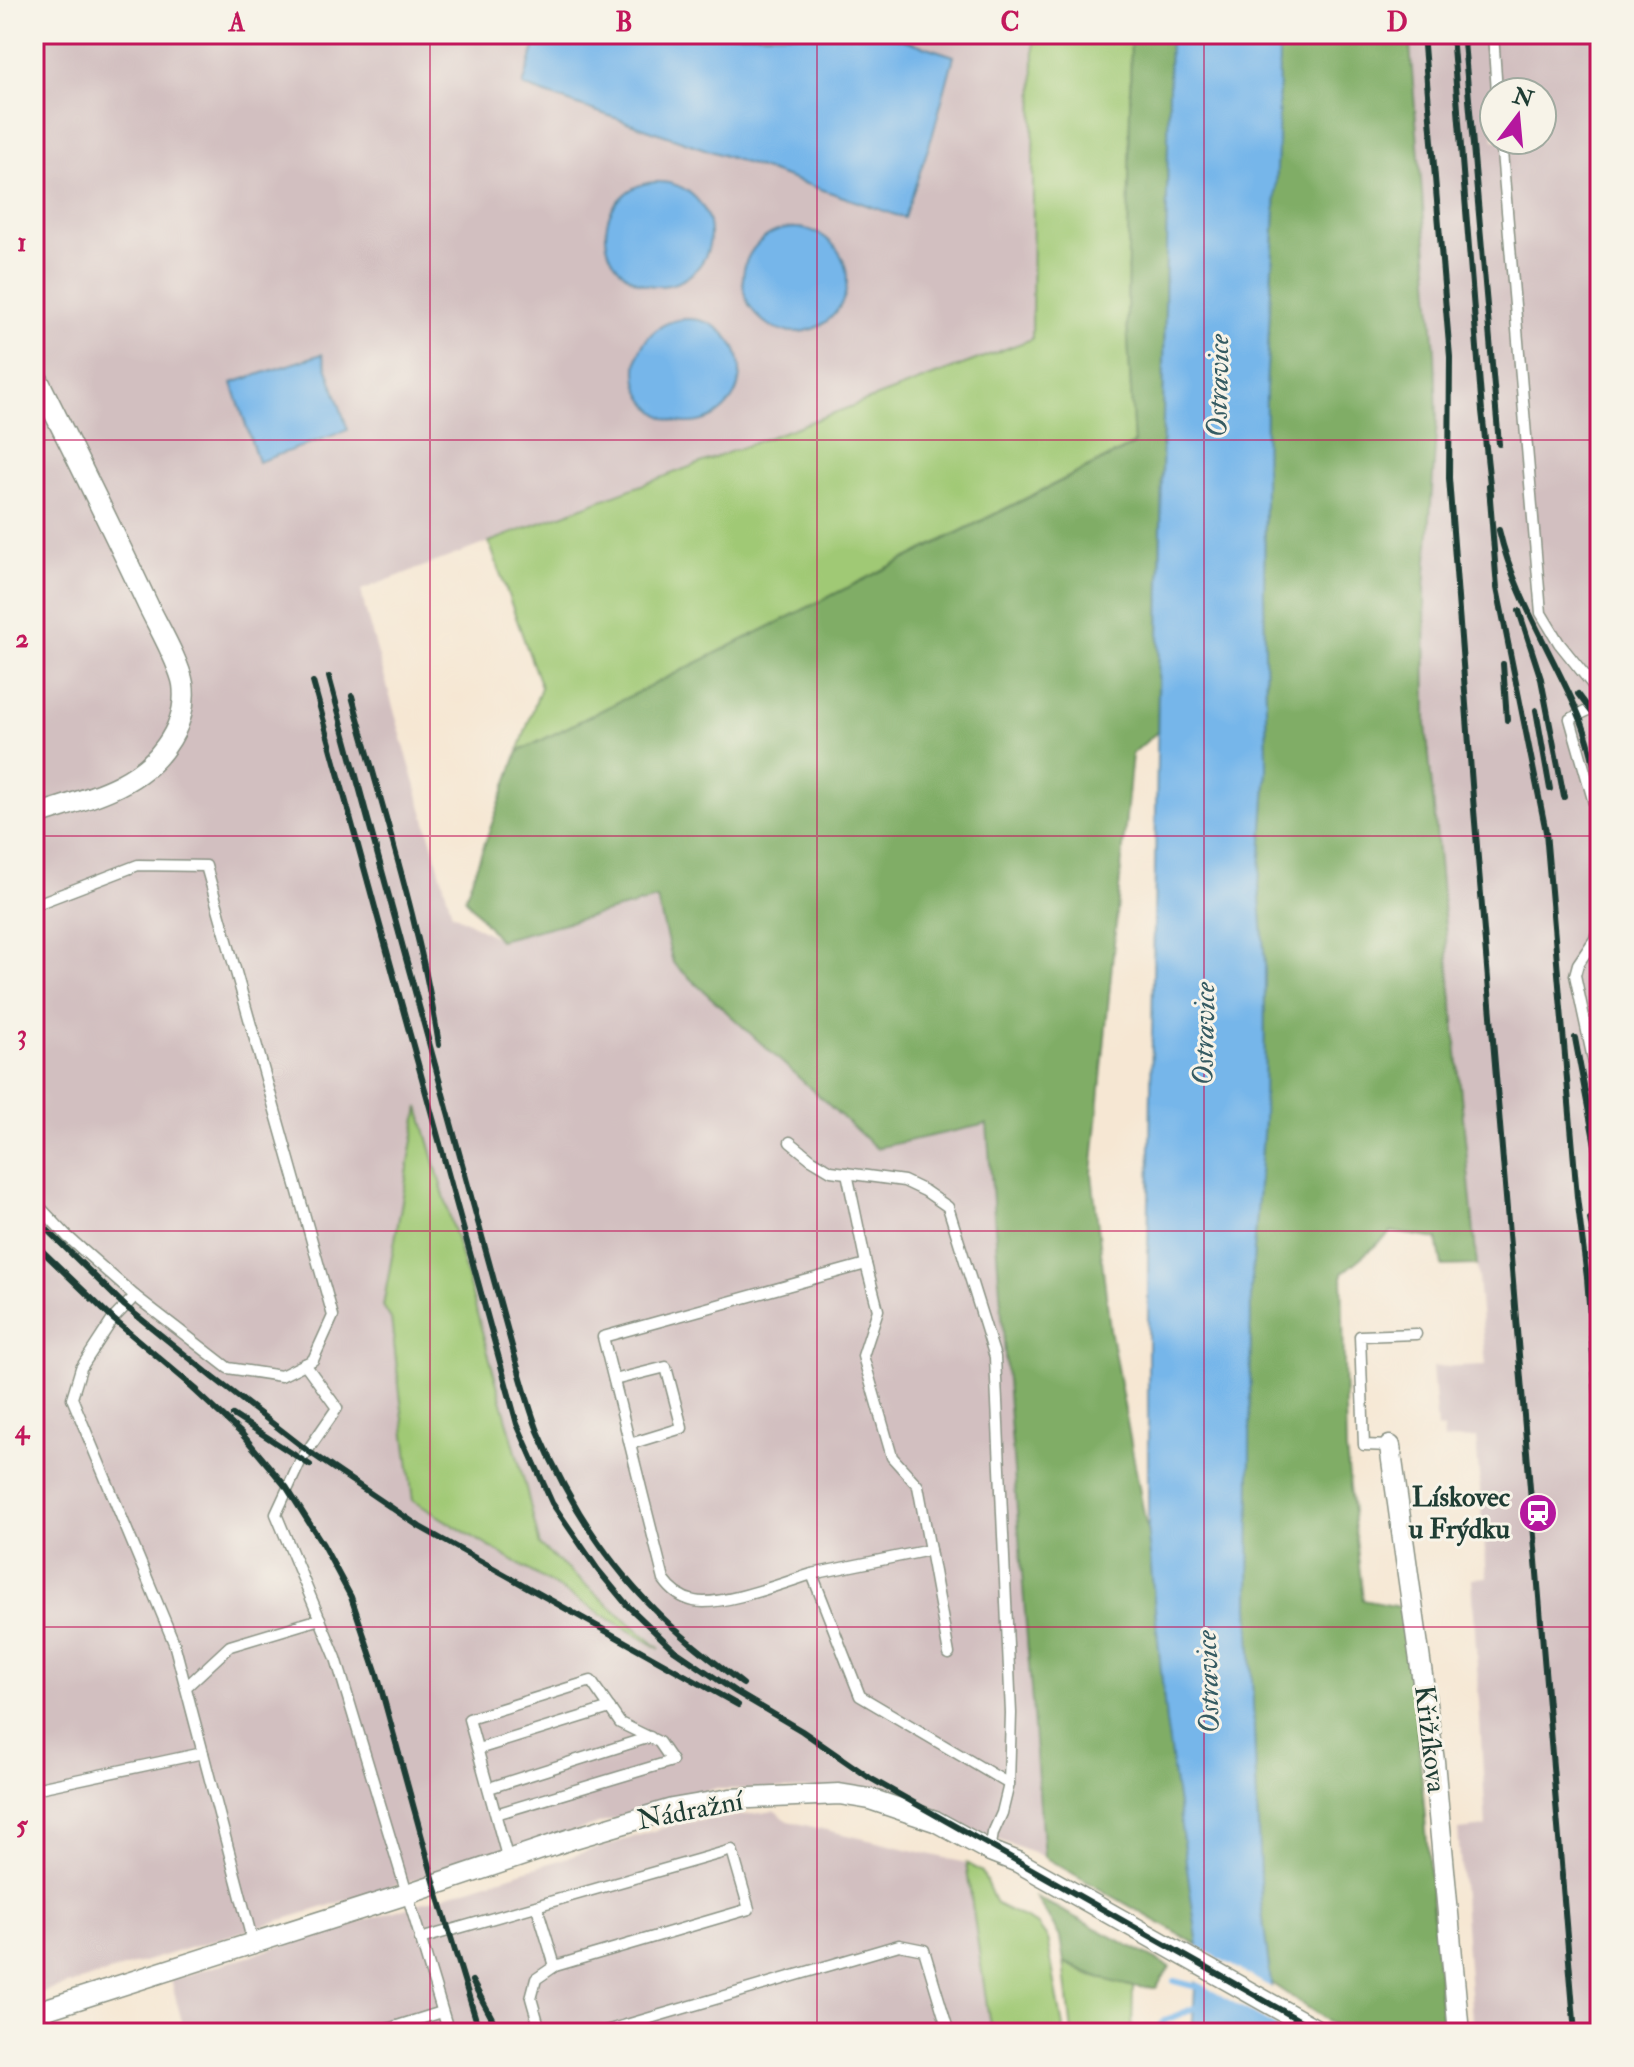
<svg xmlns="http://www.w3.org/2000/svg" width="1634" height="2067" font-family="'IM FELL Double Pica',serif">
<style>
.industrial{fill:#d2bfc0;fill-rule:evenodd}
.green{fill:#a0c975;stroke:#608354;stroke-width:2}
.forest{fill:#80ad66;stroke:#50754d;stroke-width:2}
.water{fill:#76b6ea;stroke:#4a7a8f;stroke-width:2}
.pier{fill:#f6e7d3}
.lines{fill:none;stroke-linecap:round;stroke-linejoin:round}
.stream{stroke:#76b6ea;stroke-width:6}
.lane-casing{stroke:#8a9284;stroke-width:13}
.street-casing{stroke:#8a9284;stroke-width:23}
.lane{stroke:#fff;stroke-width:10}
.street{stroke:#fff;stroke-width:20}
.rail{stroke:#1f3d34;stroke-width:6}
.grid{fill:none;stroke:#c2185b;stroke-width:2;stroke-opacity:0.55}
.labels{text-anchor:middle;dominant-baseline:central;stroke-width:6;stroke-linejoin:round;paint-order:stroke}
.poi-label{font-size:28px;font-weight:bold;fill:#1f3d34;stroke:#f7f3e8;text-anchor:end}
.street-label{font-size:28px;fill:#1f3d34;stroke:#f7f3e8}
.water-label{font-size:30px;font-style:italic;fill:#355b62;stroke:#f7f3e8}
.neatline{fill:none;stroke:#c2185b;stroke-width:3}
.grid-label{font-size:26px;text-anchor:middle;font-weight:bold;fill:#c2185b}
</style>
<rect width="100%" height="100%" fill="#f7f3e8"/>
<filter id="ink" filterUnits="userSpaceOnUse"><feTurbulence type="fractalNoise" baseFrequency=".0125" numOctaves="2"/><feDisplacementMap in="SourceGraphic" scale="16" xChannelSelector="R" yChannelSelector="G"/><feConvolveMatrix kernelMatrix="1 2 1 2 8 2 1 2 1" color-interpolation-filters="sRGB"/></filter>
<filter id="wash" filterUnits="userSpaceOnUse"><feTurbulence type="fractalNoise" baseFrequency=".006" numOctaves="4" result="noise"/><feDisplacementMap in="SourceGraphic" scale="32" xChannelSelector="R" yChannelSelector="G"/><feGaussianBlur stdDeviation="1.8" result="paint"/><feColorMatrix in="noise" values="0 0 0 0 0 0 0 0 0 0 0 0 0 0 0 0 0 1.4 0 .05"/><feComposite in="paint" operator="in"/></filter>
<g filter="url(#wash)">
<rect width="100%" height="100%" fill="#f6e7d3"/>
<g class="industrial">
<path d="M34 34H1034L1032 339 361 590 365 609 452 913 500 940 658 898 673 963 987 1124 1044 1857 863 1789H714L34 1995Z"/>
<path d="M1409 34H1600V2033H1473L1458 1830 1486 1827 1472 1578 1487 1577 1476 1438 1444 1440 1443 1429H1437L1432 1367 1486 1365 1426 724 1425 588 1435 352ZM1494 92H1542V140H1494Z"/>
<path d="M775 1811 788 1821 966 1863 991 2033H185L171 1980 676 1824Z"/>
</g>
<g class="green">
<path d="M1034 34H1131L1127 321 1134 444 518 752 541 687 489 542 1032 339Z"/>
<path d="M419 1107 525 1484 540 1546 660 1649 413 1501 391 1319 383 1306Z"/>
<path d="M966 1863 982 1872 996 1904 1038 1925 1047 1938 1064 2033H991Z"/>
<path d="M1064 1962 1091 1976 1133 1987 1132 2033H1072Z"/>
</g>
<g class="forest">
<path d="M1131 34H1170L1157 732 1132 754 1092 1174 1110 1329 1148 1536 1166 1722 1198 1945 1044 1857 987 1124 876 1148 673 963 657 899 499 940 465 898 518 752 1134 445 1127 321Z"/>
<path d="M1279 34H1409L1435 352 1437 420 1425 588 1426 724 1477 1265 1442 1266 1437 1239 1392 1232 1342 1273 1346 1451 1363 1600 1405 1608 1420 1758 1443 2033H1346L1271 1983 1261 1903 1249 1607 1251 1288 1264 1121 1265 965 1259 886 1267 768 1264 595 1266 389 1278 147Z"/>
<path d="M1036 1897 1170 1967 1156 1988C1124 1989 1093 1976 1064 1962L1060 1937Z"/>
</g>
<g class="water">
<path d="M538 34H886L954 56 932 137 904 218 523 86Z"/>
<path d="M1170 34H1279L1278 147 1266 389 1264 595 1267 768 1259 886 1265 965 1264 1121 1251 1288 1249 1607 1261 1903 1277 2033H1192L1198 1945 1166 1722 1148 1536V1256Z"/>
<circle cx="658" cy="234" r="52"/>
<circle cx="795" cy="280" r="52"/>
<circle cx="688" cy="371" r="52"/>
<path d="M322 354 348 430 258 462 232 383Z"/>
</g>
<path class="pier" d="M1193 1944 1276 1990 1280 2029 1192 1979Z"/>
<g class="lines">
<g class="stream">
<path d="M1174 1981 1201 1988"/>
<path d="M1154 2033 1166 2020 1199 2006"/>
</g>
</g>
</g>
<g filter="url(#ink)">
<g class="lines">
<g class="lane-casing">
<g id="lane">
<path d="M1493 34 1497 92"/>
<path d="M1501 140 1541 613 1559 643 1600 694"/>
<path d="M1600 700 1589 710 1570 719 1600 824"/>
<path d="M34 905 138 865 206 866 333 1316 313 1360 281 1376 228 1368 135 1296 68 1237 34 1201"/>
<path d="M1600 921 1595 939 1578 964 1575 975 1600 1092"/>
<path d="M790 1142 811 1159 831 1171 904 1181 925 1191 948 1207 995 1357 1011 1713 1009 1784 1002 1813 993 1833 990 1851"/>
<path d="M847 1173 866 1264 603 1337 664 1580C671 1590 680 1598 694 1601 721 1607 783 1583 812 1574L860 1696 1009 1784"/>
<path d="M866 1264 878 1310 863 1356 892 1457 918 1486 930 1550"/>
<path d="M135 1296 113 1319 81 1368 72 1398 174 1643 253 1943"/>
<path d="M305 1364 337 1408 301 1460 276 1514 336 1658 449 2033"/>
<path d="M614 1380 666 1367 682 1428 630 1444"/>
<path d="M1390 1446 1364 1445 1360 1336 1416 1334"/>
<path d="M812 1574 930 1550 949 1654"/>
<path d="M186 1687 230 1646 320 1619"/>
<path d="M478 1749 610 1708"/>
<path d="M489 1788 650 1737"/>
<path d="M34 1789 203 1753"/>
<path d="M496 1814 672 1761 659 1742 620 1723 591 1681 469 1719 508 1860"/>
<path d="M537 1907 555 1966"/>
<path d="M420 1939 732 1850 749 1909 555 1966 536 1979 531 1998 541 2033"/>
<path d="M375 2033 442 2012"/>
<path d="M599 2033 899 1945 924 1950 949 2033"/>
</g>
</g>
<g class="street-casing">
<g id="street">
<path d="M34 372C72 448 110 524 146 601 156 623 179 661 183 684 186 706 179 728 166 746 137 789 80 800 34 816"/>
<path d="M1390 1446 1434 1761 1459 2033"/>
<path d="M34 2013 407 1894 571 1839 672 1809 730 1799 839 1794 870 1799 935 1821 990 1851 1018 1862 1322 2033"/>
</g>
</g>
<use href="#lane" class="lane"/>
<use href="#street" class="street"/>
<g class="rail">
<path d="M1423 34 1450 357 1449 478 1473 798 1575 2033"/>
<path d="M1452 34 1482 411 1491 494"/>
<path d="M1464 42 1499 444"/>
<path d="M1489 486 1497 588 1546 832 1577 1197 1587 1278 1600 1445"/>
<path d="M1499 530C1514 595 1552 653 1578 713 1590 740 1595 769 1600 798"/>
<path d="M1519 611 1541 679 1564 797"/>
<path d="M1503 664 1507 720"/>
<path d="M329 677 516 1361C523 1384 529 1408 538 1431 566 1497 603 1558 654 1609 681 1637 712 1660 743 1684"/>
<path d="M313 682 517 1424 552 1503 598 1570 627 1605 674 1650 736 1692 802 1731 870 1778 1322 2033"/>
<path d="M1578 694 1600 723"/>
<path d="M352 696C383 812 421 927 439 1045"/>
<path d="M1536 710 1550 789"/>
<path d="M1575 1038 1600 1172"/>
<path d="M34 1217 125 1306 214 1378 308 1451 420 1527 738 1705"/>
<path d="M1590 1219 1600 1270"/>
<path d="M34 1243 113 1319 197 1390"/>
<path d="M188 1384 242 1434 287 1488 322 1543 351 1597 377 1674 435 1885 480 2033"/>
<path d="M233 1415 310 1465"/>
<path d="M472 1981 495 2024 497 2033"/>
</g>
</g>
</g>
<path class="grid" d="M430 34V2033M817 34V2033M1204 34V2033M34 440H1600M34 836H1600M34 1231H1600M34 1627H1600"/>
<defs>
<g id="station-disc" transform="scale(2)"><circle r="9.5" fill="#b5179e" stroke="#f7f3e8"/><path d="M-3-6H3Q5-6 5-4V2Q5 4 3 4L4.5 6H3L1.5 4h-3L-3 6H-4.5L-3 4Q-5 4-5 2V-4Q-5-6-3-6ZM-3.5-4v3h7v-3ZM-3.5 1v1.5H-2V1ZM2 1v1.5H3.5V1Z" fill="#fff"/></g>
</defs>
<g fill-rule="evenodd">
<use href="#station-disc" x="1538" y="1513"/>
</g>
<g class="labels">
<g class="poi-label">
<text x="1510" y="1497">Lískovec<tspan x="1510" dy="32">u Frýdku</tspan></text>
</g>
<g class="street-label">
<text transform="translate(1430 1739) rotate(83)">Křižíkova</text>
<text transform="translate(690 1811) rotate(-11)">Nádražní</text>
</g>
<g class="water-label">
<text transform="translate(1218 386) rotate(-89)">Ostravice</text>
<text transform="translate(1204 1034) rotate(-89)">Ostravice</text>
<text transform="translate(1208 1682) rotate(-92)">Ostravice</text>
</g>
</g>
<rect width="1634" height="2067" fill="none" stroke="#f7f3e8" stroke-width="88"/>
<g transform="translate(1518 116) rotate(16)"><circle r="38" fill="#f7f3e8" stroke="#a1aaa0" stroke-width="2"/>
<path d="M0-6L14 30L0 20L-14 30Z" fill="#b5179e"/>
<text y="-12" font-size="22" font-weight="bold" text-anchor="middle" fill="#1f3d34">N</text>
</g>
<rect x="44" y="44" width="1546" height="1979" class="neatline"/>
<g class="grid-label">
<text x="237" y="31">A</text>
<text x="624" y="31">B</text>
<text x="1010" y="31">C</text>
<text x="1397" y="31">D</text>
<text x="22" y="251">1</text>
<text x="22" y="647">2</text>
<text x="22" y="1043">3</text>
<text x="22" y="1438">4</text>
<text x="22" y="1834">5</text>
</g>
</svg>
